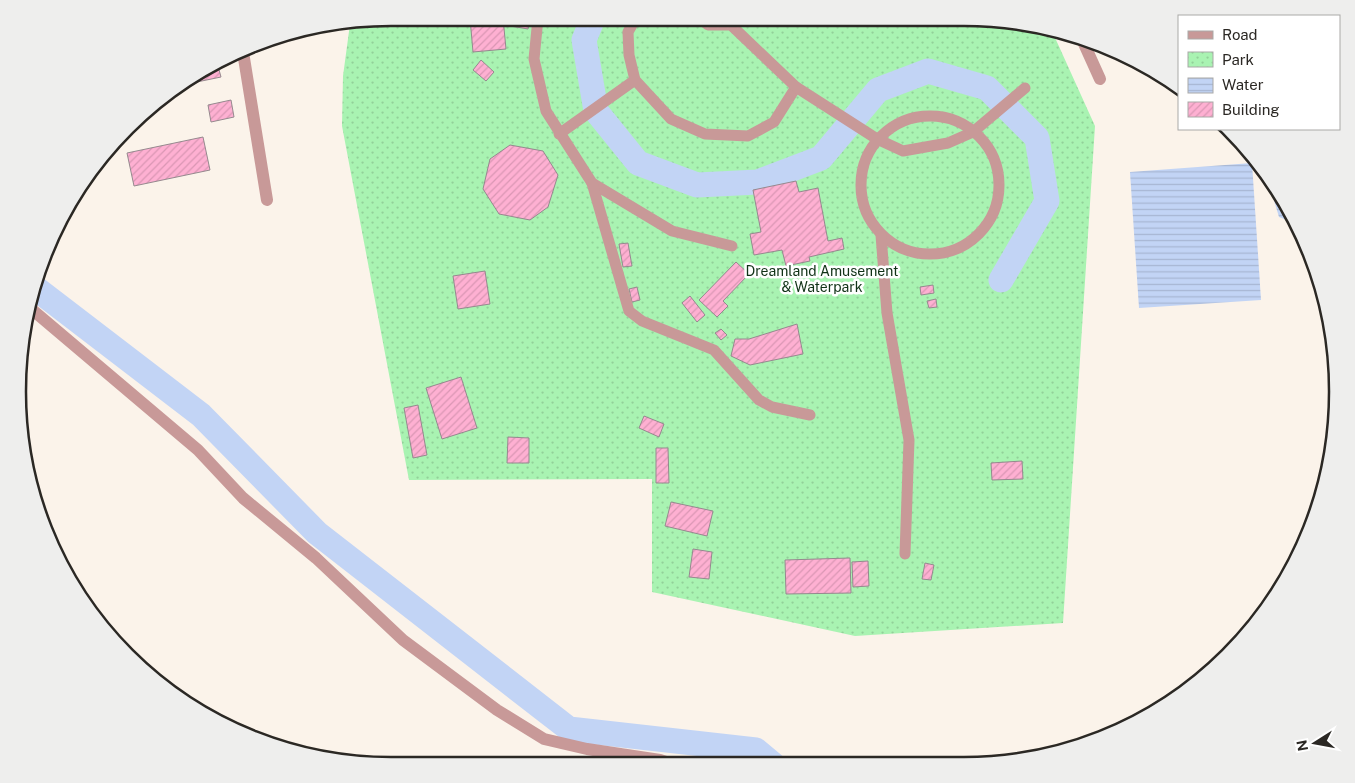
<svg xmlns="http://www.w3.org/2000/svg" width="1355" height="783" font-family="'Public Sans',sans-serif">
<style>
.park{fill:url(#park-dots)}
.water{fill:url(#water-rules)}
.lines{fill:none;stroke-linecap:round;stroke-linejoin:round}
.canal{stroke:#c2d4f5;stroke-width:25}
.building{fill:url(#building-hatch);stroke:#95898e}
.service{stroke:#c89998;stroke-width:11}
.minor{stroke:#c89998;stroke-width:12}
.labels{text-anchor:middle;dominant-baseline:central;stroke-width:5;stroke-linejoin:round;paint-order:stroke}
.park-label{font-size:14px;fill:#113217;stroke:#fff}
.rim{fill:none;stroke:#2b2824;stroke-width:2.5}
</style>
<defs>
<pattern id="park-dots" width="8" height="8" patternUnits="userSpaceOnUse" patternTransform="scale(1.25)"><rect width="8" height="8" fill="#a9f3b2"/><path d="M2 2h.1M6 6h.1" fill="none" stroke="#92d099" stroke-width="1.8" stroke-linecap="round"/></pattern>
<pattern id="water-rules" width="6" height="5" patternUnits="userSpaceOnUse" patternTransform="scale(1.25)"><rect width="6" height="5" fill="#c2d4f5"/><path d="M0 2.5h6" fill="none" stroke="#a7b6d2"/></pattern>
<pattern id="building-hatch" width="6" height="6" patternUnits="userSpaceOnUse" patternTransform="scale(1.25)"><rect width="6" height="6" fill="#feb0d2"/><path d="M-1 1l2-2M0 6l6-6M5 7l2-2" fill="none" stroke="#da97b4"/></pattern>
</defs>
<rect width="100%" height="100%" fill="#fbf3ea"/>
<path class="park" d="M392 18H988L1052 31 1095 126 1063 623 855 636 652 592V479L409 480 342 126 343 76 350 24Z"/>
<g class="water">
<path d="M1252 163 1261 300 1139 308 1130 172Z"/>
<path d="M1272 181 1274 183 1294 221H1289L1279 217 1273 197Z"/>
</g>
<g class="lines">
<g class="canal">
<path d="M593 18 584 40 596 111 638 163 697 185 758 182 821 158 878 90 928 71 987 88 1037 138 1047 201 1001 280"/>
<path d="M34 287 201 415 317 533 569 729 756 750 774 765"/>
</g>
</g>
<g class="building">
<path d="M470 18H503L506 49 473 52Z"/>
<path d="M512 18H530L528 29 510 26Z"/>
<path d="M481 60 494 72 486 81 473 70Z"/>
<path d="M218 66 221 77 192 83V80Z"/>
<path d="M231 100 234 117 211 122 208 105Z"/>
<path d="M203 137 210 170 134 186 127 153Z"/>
<path d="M510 145 543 151 558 175 548 207 530 220 499 214 483 189 490 159Z"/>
<path d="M796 181 799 192 818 188 828 241 842 238 844 249 809 257 810 261 786 266 782 250 754 255 750 234 761 232 753 190Z"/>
<path d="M628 243 632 266 623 267 619 244Z"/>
<path d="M736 262 749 274 723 301 728 306 717 317 699 300Z"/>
<path d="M485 271 490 304 458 309 453 276Z"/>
<path d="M933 285 934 293 921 295 920 287Z"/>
<path d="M637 287 640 300 632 302 629 289Z"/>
<path d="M690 296 705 315 697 322 682 303Z"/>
<path d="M936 299 937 307 929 308 927 301Z"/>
<path d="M797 324 803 354 750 365 731 356 735 339H749Z"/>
<path d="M721 329 727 335 721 340 715 333Z"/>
<path d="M461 377 477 428 442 439 426 388Z"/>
<path d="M418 405 427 455 413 458 404 408Z"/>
<path d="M644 416 664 424 659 437 639 428Z"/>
<path d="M508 437 529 438V463H507Z"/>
<path d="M656 448H668L669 483H656Z"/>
<path d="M1022 461 1023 479 992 480 991 463Z"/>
<path d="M671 502 713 511 707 536 665 526Z"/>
<path d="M693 549 712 552 709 579 689 577Z"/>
<path d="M850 558 851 593 786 594 785 560Z"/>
<path d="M868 561 869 586 853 587 852 562Z"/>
<path d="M925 563 934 565 931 580 922 579Z"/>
</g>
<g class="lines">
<g class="service">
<path d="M538 18 534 59 546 111 592 183 672 231 732 246"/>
<path d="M636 18 628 32 629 55 635 80 671 119 705 134 748 136 774 122 796 87"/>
<path d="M699 18 708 25H731L796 87 877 139 903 151 948 143 973 132 1025 88"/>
<circle cx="930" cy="185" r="69"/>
<path d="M559 134 635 80"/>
<path d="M592 183 629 311 642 321 714 350 759 400 772 407 810 415"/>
<path d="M881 235 887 313 909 440 905 554"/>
</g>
<g class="minor">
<path d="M1081 37 1100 79"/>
<path d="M243 52 267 200"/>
<path d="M29 307 198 450 243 498 316 558 403 640 497 710 544 739 587 749 660 760 675 765"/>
</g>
</g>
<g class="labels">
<g class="park-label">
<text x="822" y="271">Dreamland Amusement<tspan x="822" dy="16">&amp; Waterpark</tspan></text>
</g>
</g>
<path d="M0 0H1355V783H0ZM391 26H964A365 365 0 0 1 1329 391V392A365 365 0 0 1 964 757H391A365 365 0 0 1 26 392V391A365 365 0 0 1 391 26Z" fill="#eeeeed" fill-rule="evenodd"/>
<path class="rim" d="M391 26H964A365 365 0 0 1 1329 391V392A365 365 0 0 1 964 757H391A365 365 0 0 1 26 392V391A365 365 0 0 1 391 26Z"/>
<rect x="1178" y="15" width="162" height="115" fill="#ffffff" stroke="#aaa9a7"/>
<rect x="1188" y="31" width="25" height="8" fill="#c89998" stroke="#aaa9a7"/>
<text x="1222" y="40" font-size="15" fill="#2b2824">Road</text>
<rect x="1188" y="52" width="25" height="15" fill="url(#park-dots)" stroke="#aaa9a7"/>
<text x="1222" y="65" font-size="15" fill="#2b2824">Park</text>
<rect x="1188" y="78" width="25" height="15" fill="url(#water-rules)" stroke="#aaa9a7"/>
<text x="1222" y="90" font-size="15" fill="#2b2824">Water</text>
<rect x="1188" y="102" width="25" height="15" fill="url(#building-hatch)" stroke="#aaa9a7"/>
<text x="1222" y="115" font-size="15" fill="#2b2824">Building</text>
<g transform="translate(1315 743) rotate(259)" stroke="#ffffff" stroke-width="4" paint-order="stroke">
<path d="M0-4L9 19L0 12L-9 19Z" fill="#2b2824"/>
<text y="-8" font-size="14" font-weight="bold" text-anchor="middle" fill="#2b2824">N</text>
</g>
</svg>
